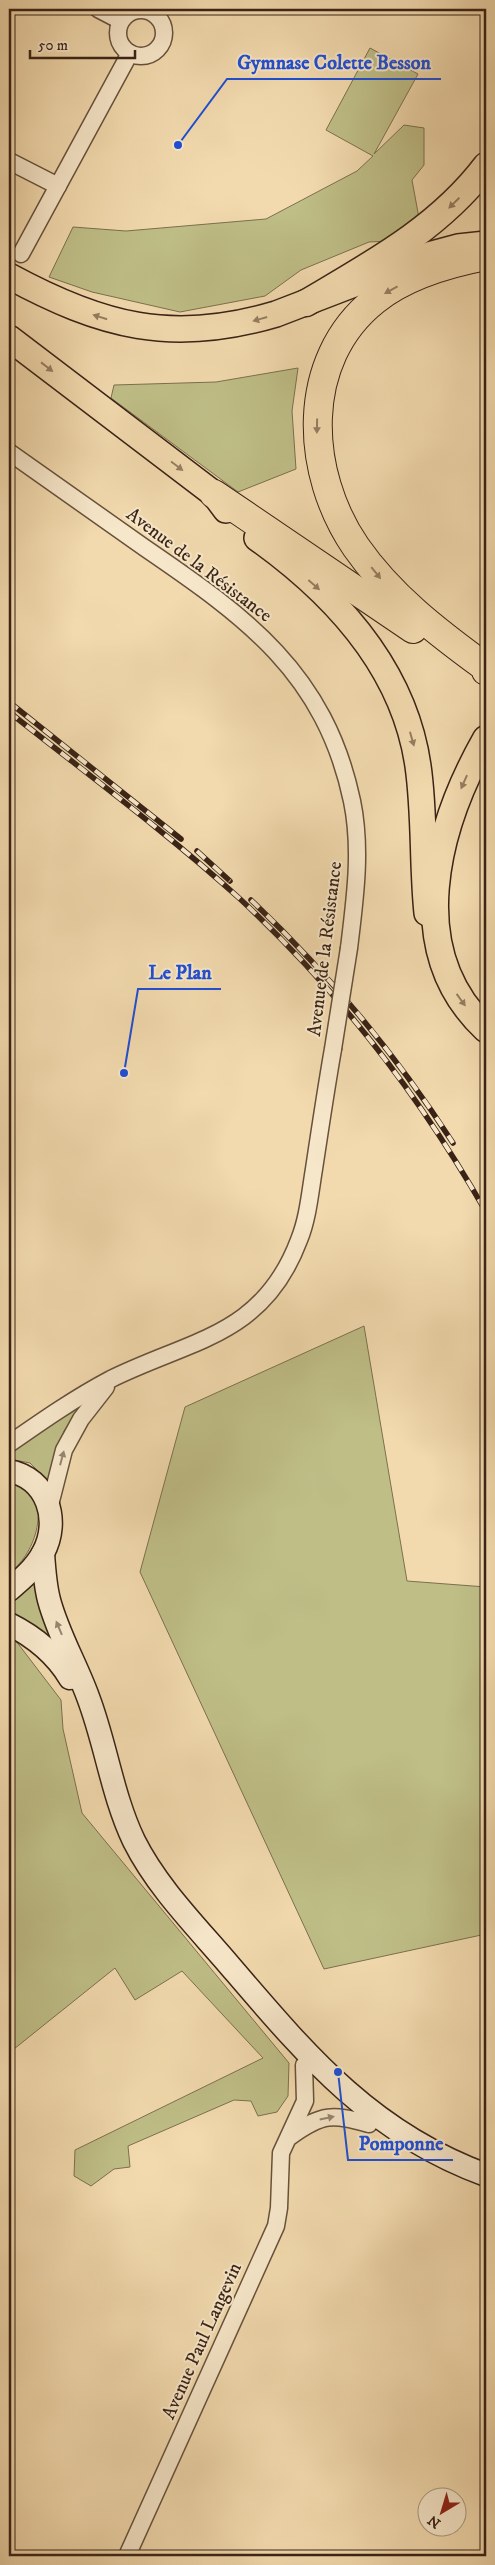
<svg xmlns="http://www.w3.org/2000/svg" width="495" height="2565" font-family="'IM FELL DW Pica',serif">
<style>
.green{fill:#bfbe87;stroke:#7c704e}
.lines{fill:none;stroke-linecap:round;stroke-linejoin:round}
.minor-casing{stroke:#67513c;stroke-width:19}
.secondary-casing{stroke:#392316;stroke-width:25}
.primary-casing{stroke:#392316;stroke-width:28}
.trunk-casing{stroke:#392316;stroke-width:29}
.motorway-casing{stroke:#392316;stroke-width:30}
.minor{stroke:#f7e7ca;stroke-width:16}
.secondary{stroke:#f7e7ca;stroke-width:22}
.primary{stroke:#f2daae;stroke-width:25}
.trunk{stroke:#f2daae;stroke-width:26}
.motorway{stroke:#f2daae;stroke-width:28}
.rail-casing{stroke:#392316;stroke-width:5.5}
.rail{stroke:#f7e7ca;stroke-width:4;stroke-dasharray:11;stroke-linecap:butt}
.minor-bridge-casing{stroke:#67513c;stroke-width:19;stroke-linecap:butt}
.minor-bridge{stroke:#f7e7ca;stroke-width:16}
.oneway{fill:#967e62}
.oneway2{fill:#988570}
.labels{text-anchor:middle;dominant-baseline:central;stroke-width:4;stroke-linejoin:round;paint-order:stroke}
.street-label{font-size:19px;fill:#392316;stroke:#f7e7ca}
.leader{fill:none;stroke:#1d4ed8;stroke-width:2}
.callout-dot{fill:#1d4ed8;stroke:#f7e7ca;stroke-width:2}
.callout-label{font-size:20px;text-anchor:middle;font-weight:bold;fill:#1d4ed8;stroke:#f7e7ca;stroke-width:4;stroke-linejoin:round;paint-order:stroke}
</style>
<rect width="100%" height="100%" fill="#f2daae"/>
<filter id="stains"><feTurbulence type="fractalNoise" baseFrequency=".004" numOctaves="4"/><feColorMatrix values="0 0 0 0 .2 0 0 0 0 .09 0 0 0 0 .02 0 0 0 .5 -.17"/></filter>
<radialGradient id="worn" r=".72"><stop offset=".6" stop-color="#630" stop-opacity="0"/><stop offset="1" stop-color="#630" stop-opacity=".3"/></radialGradient>
<g class="green">
<path d="M370 48 418 74 374 154 404 125 424 128V165L412 180 419 218 389 241 369 242 301 270 265 296 180 312 92 292 49 277 73 227 126 231 266 219 357 171 373 156 326 130Z"/>
<path d="M298 368 292 411 296 469 238 492 111 398 114 385 216 382Z"/>
<path d="M364 1326 407 1581 486 1587V1934L324 1969 140 1572 185 1407Z"/>
<path d="M75 1406 79 1409 64 1431 48 1481 30 1463 9 1459V1454Z"/>
<path d="M9 1478C13 1480 19 1482 23 1484 53 1506 33 1557 9 1573Z"/>
<path d="M34 1584 53 1633 49 1638 9 1612V1606Z"/>
<path d="M9 1637 16 1641 61 1700 63 1729 82 1813 289 2063 288 2096 277 2112 258 2116 251 2101 234 2100 128 2146 130 2167 114 2169 91 2186 74 2176 75 2150 263 2058 182 1971 135 2000 115 1968 9 2053Z"/>
</g>
<g class="lines">
<g class="minor-casing">
<g id="minor">
<path d="M98 9 121 21"/>
<circle cx="141" cy="33" r="23"/>
<path d="M9 161 58 186"/>
<path d="M21 254 130 53"/>
<path d="M9 452C54 484 100 516 145 548 246 617 325 673 352 801 362 849 355 899 349 948"/>
<path d="M9 1444C42 1421 75 1398 111 1379 192 1339 263 1336 299 1240 308 1218 310 1193 314 1169 320 1129 326 1089 333 1049"/>
<path d="M50 1505 64 1450 81 1419 106 1387"/>
<path d="M291 2136C323 2113 332 2114 369 2124"/>
<path d="M127 2556 276 2226 279 2208 281 2153 305 2101 304 2065"/>
</g>
</g>
<g class="secondary-casing">
<g id="secondary">
<path d="M9 1471C47 1478 61 1520 43 1553 35 1568 22 1579 9 1590"/>
<path d="M43 1553C44 1568 45 1585 49 1600 58 1634 76 1664 88 1697 106 1744 112 1795 134 1841 156 1885 192 1922 224 1959 303 2051 368 2132 486 2175"/>
<path d="M9 1624C35 1637 55 1653 70 1678"/>
</g>
</g>
<g class="primary-casing">
<g id="primary">
<path d="M9 276C101 326 172 345 276 314L432 254 458 247 486 244"/>
<path d="M9 338 214 494 226 510"/>
<path d="M257 538C334 593 404 668 418 766 425 814 422 865 427 913"/>
</g>
</g>
<g class="trunk-casing">
<g id="trunk">
<path d="M306 303C372 264 439 228 486 166"/>
<path d="M486 739C436 827 402 950 486 1029"/>
</g>
</g>
<g class="motorway-casing">
<g id="motorway">
<path d="M486 256C449 263 405 276 375 300 299 360 305 473 356 547 390 596 437 632 485 667L486 671"/>
<path d="M214 494 413 629"/>
</g>
</g>
<use href="#minor" class="minor"/>
<use href="#secondary" class="secondary"/>
<use href="#primary" class="primary"/>
<use href="#trunk" class="trunk"/>
<use href="#motorway" class="motorway"/>
<g class="rail-casing">
<g id="rail">
<path d="M9 702 181 839"/>
<path d="M9 712C86 773 166 832 239 898 337 989 420 1096 486 1212"/>
<path d="M197 851 230 881"/>
<path d="M251 900C328 973 395 1053 453 1143"/>
</g>
</g>
<use href="#rail" class="rail"/>
<g class="minor-bridge-casing">
<path id="minor-bridge" d="M333 1049 349 948"/>
</g>
<use href="#minor-bridge" class="minor-bridge"/>
</g>
<defs><path id="oneway-solid" d="M-6-.8H1V-3.2L6.5 0L1 3.2V.8H-6Z" transform="scale(1.25)"/></defs>
<g class="oneway">
<use href="#oneway-solid" transform="translate(454 203) rotate(136)"/>
<use href="#oneway-solid" transform="translate(391 290) rotate(151)"/>
<use href="#oneway-solid" transform="translate(100 317) rotate(-162)"/>
<use href="#oneway-solid" transform="translate(260 319) rotate(164)"/>
<use href="#oneway-solid" transform="translate(47 367) rotate(38)"/>
<use href="#oneway-solid" transform="translate(317 426) rotate(91)"/>
<use href="#oneway-solid" transform="translate(177 466) rotate(37)"/>
<use href="#oneway-solid" transform="translate(376 573) rotate(51)"/>
<use href="#oneway-solid" transform="translate(314 585) rotate(41)"/>
<use href="#oneway-solid" transform="translate(412 739) rotate(74)"/>
<use href="#oneway-solid" transform="translate(464 782) rotate(114)"/>
<use href="#oneway-solid" transform="translate(461 1000) rotate(54)"/>
</g>
<g class="oneway2">
<use href="#oneway-solid" transform="translate(62 1458) rotate(-75)"/>
<use href="#oneway-solid" transform="translate(59 1628) rotate(-113)"/>
<use href="#oneway-solid" transform="translate(327 2118) rotate(-12)"/>
</g>
<g class="labels">
<g class="street-label">
<text transform="translate(199 565) rotate(37)">Avenue de la Résistance</text>
<text transform="translate(325 949) rotate(-83)">Avenue de la Résistance</text>
<text transform="translate(202 2341) rotate(-66)">Avenue Paul Langevin</text>
</g>
</g>
<path class="leader" d="M178 145L227 79H441M124 1073L138 989H221M338 2072L348 2160H453"/>
<g class="callout-dot">
<circle cx="178" cy="145" r="5"/>
<circle cx="124" cy="1073" r="5"/>
<circle cx="338" cy="2072" r="5"/>
</g>
<g class="callout-label">
<text x="334" y="69">Gymnase Colette Besson</text>
<text x="180" y="979">Le Plan</text>
<text x="401" y="2150">Pomponne</text>
</g>
<rect width="495" height="2565" fill="none" stroke="#f2daae" stroke-width="30"/>
<rect x="10" y="10" width="475" height="2545" fill="none" stroke="#392316" stroke-width="2.5"/>
<rect x="15" y="15" width="465" height="2535" fill="none" stroke="#392316"/>
<g transform="translate(442 2512) rotate(218)"><circle r="24" fill="#f7e7ca" stroke="#ab9982"/>
<path d="M0-4L9 19L0 12L-9 19Z" fill="#8f2418"/>
<text y="-8" font-size="14" font-weight="bold" text-anchor="middle" fill="#392316">N</text>
</g>
<path d="M30 50v8h105v-8" fill="none" stroke="#392316" stroke-width="2.5"/>
<text x="38" y="50" font-size="15" fill="#392316" stroke="#f7e7ca" stroke-width="4" paint-order="stroke">50 m</text>
<rect width="100%" height="100%" filter="url(#stains)"/>
<rect width="100%" height="100%" fill="url(#worn)"/>
</svg>
